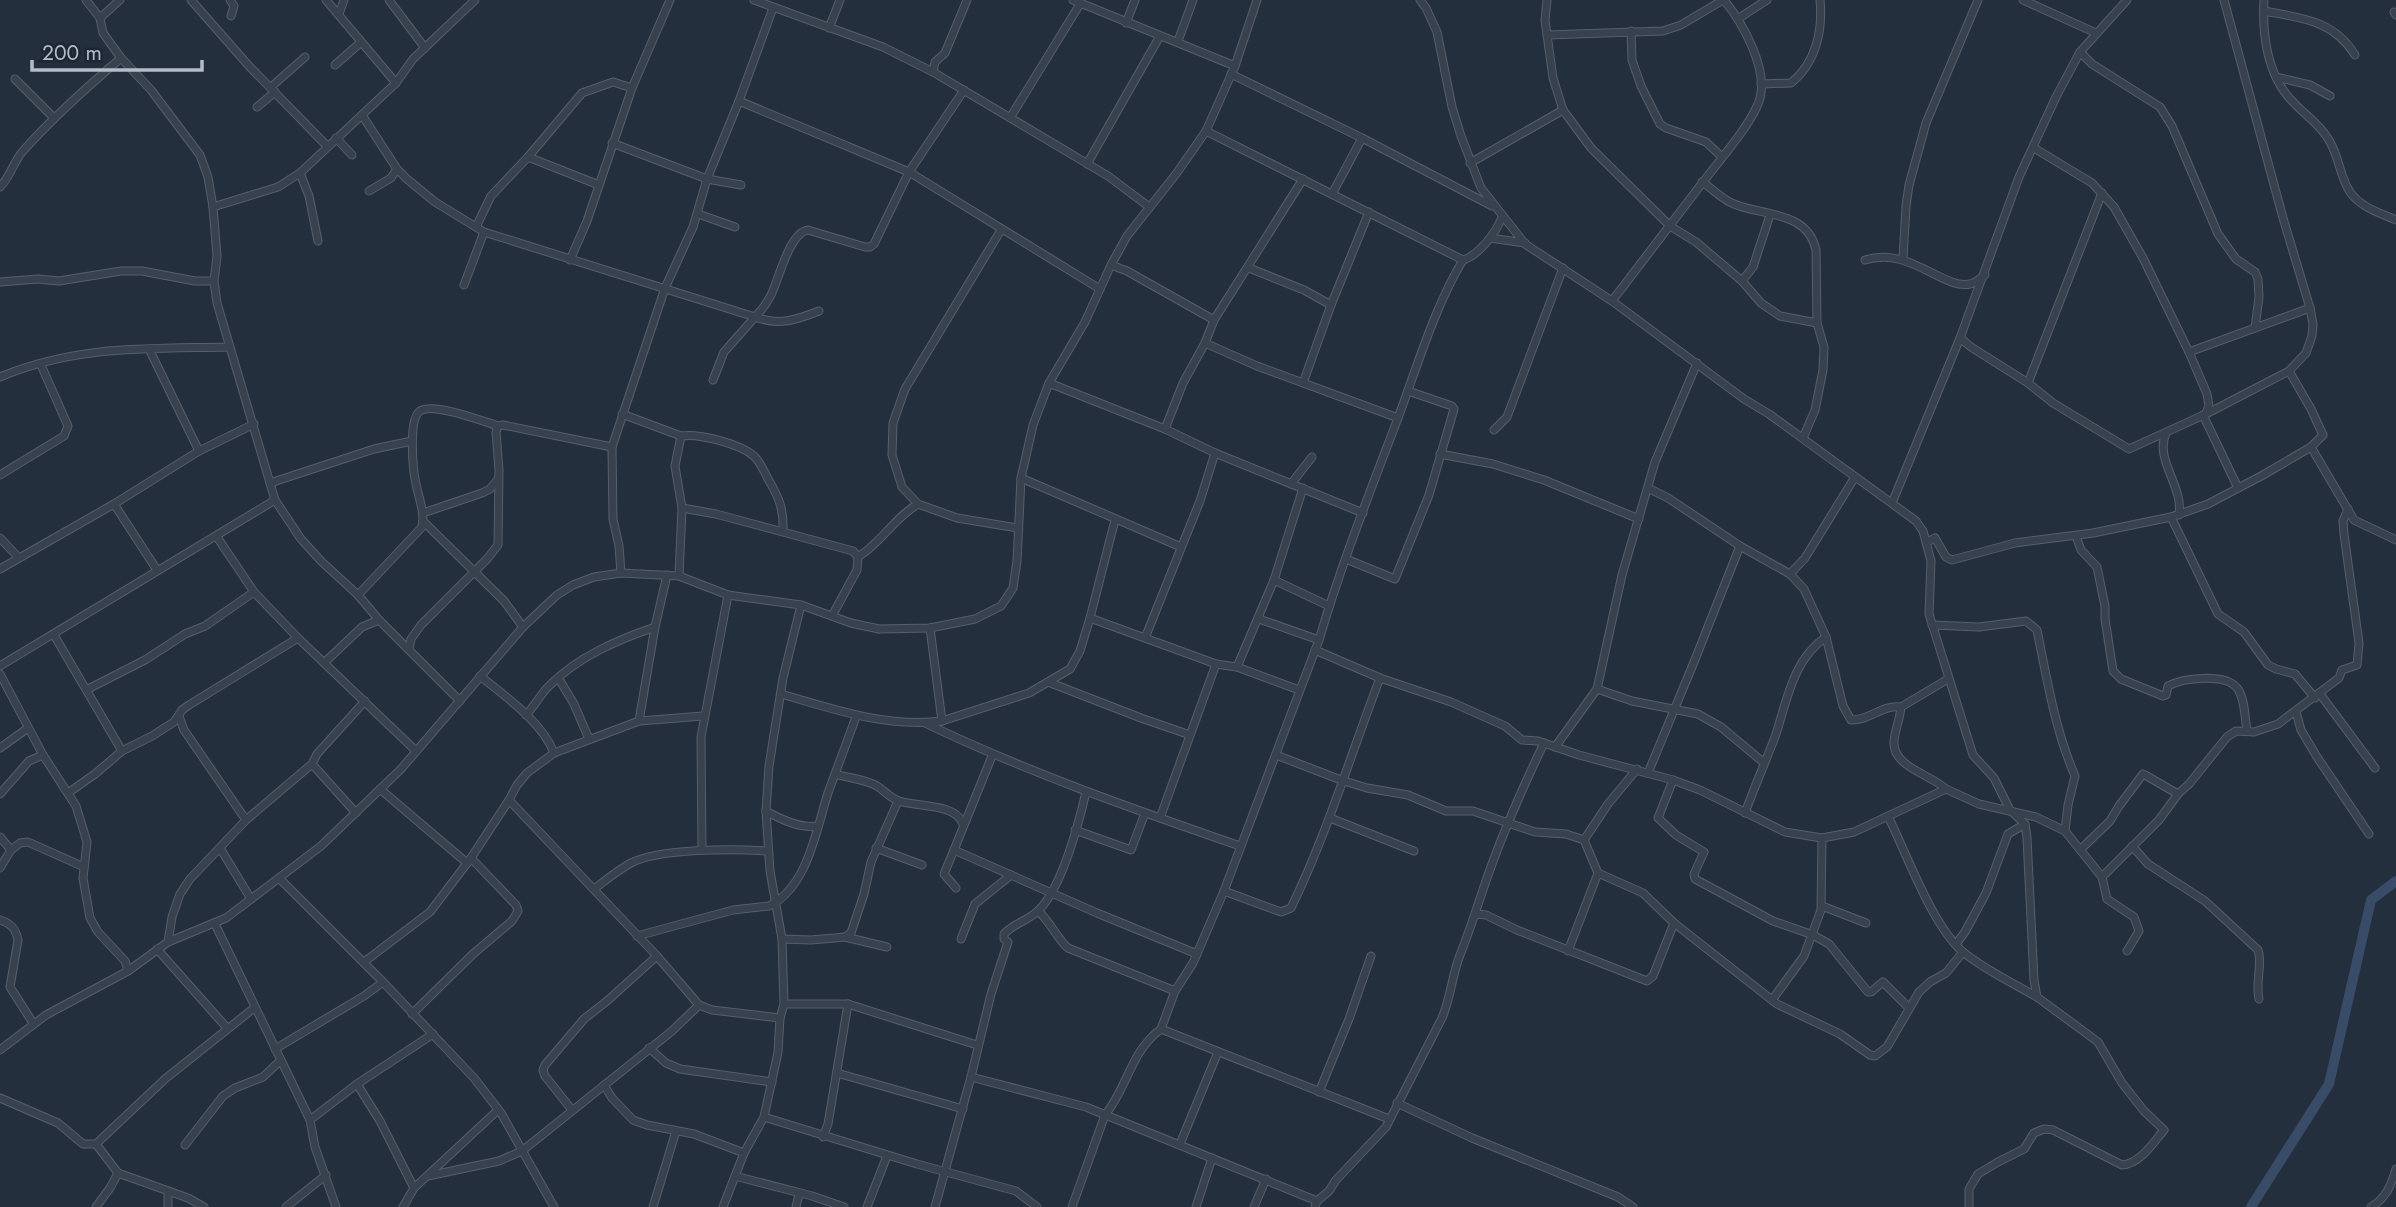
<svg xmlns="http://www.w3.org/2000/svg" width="2396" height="1207" font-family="Jost,sans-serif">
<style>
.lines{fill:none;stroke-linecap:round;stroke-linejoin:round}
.river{stroke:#394c67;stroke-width:10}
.minor-casing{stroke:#565f6c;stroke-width:9}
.minor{stroke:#38414e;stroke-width:7}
</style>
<rect width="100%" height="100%" fill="#242f3e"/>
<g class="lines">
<path class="river" d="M2251 1207 2329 1084 2371 900 2396 881"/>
<g class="minor-casing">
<g id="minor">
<path d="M86 0 100 18"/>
<path d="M120 0 100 18 103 33 121 58 151 90 200 155 208 177 213 207 217 256 214 281 217 303 275 500 301 539 322 562 358 595 379 620 460 701"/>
<path d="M191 0 249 66 327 146"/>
<path d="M230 0 234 6 231 16"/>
<path d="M326 0 396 83"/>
<path d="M389 0 425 48"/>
<path d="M754 0 883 47 933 72 1108 176 1148 206"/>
<path d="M1073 0 1235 66"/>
<path d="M1420 0 1426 8 1437 32 1452 107 1461 136 1481 188 1525 244 1612 301 1744 399 1769 414 1916 521 1923 531 1931 561 1929 614 1973 755 1994 778 2010 810 2025 824 2027 838 2034 980 2037 997 2098 1042 2122 1083 2144 1111 2164 1130C2153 1143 2140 1164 2122 1165L2053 1130 2044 1129 2034 1133 2024 1149 1998 1162 1978 1174 1969 1189V1207"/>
<path d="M1547 0 1545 20 1553 78 1563 110 1591 148 1670 226 1696 242 1742 281 1761 303 1780 316 1817 323"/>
<path d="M2023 0 2096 33"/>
<path d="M2264 0C2262 34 2267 76 2293 102 2304 114 2318 123 2327 137 2339 153 2339 176 2350 192 2360 207 2380 213 2396 220"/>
<path d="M2264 11C2301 18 2334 20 2355 55"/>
<path d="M2394 12 2396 15"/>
<path d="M339 14 344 0"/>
<path d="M1739 18 1767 0"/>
<path d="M1126 23 1135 0"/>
<path d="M829 28 840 0"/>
<path d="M1631 31 1632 60 1641 86 1660 124 1666 128 1706 142 1722 157"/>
<path d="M1547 35 1663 31 1681 25 1723 0"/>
<path d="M1178 41 1193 0"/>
<path d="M2080 52 2092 64 2160 107 2172 126 2218 234 2236 259 2255 272 2258 279 2259 297 2255 328"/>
<path d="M335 65 360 43"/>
<path d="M933 72 935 62 945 53 967 0"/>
<path d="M1231 74 1362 138 1492 206"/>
<path d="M2276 77 2310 85 2330 96"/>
<path d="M15 79 54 118"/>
<path d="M1761 84 1791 83C1816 63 1823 30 1820 0"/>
<path d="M271 87 305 57"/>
<path d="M739 101 909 172 1100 289"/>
<path d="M257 107 275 92"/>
<path d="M362 115 397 169 407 179 435 202 484 232 755 317C762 310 767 303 771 295 779 279 789 233 808 230L865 247H870L874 244 909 172 964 90"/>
<path d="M1010 118 1080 4"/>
<path d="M1206 131 1463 260"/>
<path d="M336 138 352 155"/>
<path d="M612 143 707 179 741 185"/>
<path d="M2034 148 2092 183 2114 207 2143 258 2189 352 2207 394 2209 406 2206 413"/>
<path d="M528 157 599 185"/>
<path d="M1470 163 1563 110"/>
<path d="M1087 164 1160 36"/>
<path d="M300 173 309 196 318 241"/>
<path d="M1702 182C1713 189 1723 200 1734 204 1763 216 1808 211 1816 250L1817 323 1824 347 1823 370 1815 410 1803 438"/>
<path d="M0 187C11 176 13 162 23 151 53 117 87 87 121 58"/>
<path d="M369 191 391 178 397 169"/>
<path d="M1332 194 1362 138"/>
<path d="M213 207 278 187 300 173 396 83 413 59 475 0"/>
<path d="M698 214 735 227"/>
<path d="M476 227 491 196 528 157 582 93 613 82 632 88"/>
<path d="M1001 230 905 389 893 423 892 455 902 487 918 504 957 518 1018 528"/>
<path d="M1490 238 1525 243"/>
<path d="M1903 259 1906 206 1909 185 1926 123 1978 0"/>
<path d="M570 260 587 221 632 88 670 0"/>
<path d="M1865 260C1910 246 1943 290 1970 284 1976 283 1980 278 1985 275"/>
<path d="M1111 265 1127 271 1214 320"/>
<path d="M1249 268 1304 290 1331 305"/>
<path d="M1742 281 1753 267 1770 215"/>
<path d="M0 282 38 279 59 281 121 271H142L195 281H214"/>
<path d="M464 285 484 232"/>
<path d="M1612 301C1643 261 1673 221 1703 182 1719 161 1754 121 1760 98 1768 68 1742 22 1724 0"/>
<path d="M1960 338 1971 347 2028 383 2053 403 2129 449 2206 414 2289 371 2306 353 2312 336 2313 324 2310 308 2283 218 2224 0"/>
<path d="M1205 343 1257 366 1398 418"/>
<path d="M149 349 199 451"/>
<path d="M2189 352 2310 308"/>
<path d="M0 377C76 345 148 349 229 347"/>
<path d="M713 380 724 352 755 317C779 326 796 320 819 311"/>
<path d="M1049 383 1165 429 1215 453 1363 513"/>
<path d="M1303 383 1331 305 1369 212"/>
<path d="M2028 383 2102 193"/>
<path d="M622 414 681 436 675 466 682 508 679 576"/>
<path d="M2203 415 2238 488"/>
<path d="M1165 429 1183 383 1205 343 1214 320 1303 179"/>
<path d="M1494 430 1507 417 1563 268"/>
<path d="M2166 433C2154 460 2184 486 2179 515"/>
<path d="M681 436C699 433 740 444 754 456 761 463 764 471 768 479 779 497 784 510 783 531"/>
<path d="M2311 447 2354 520 2396 540"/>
<path d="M1440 454 1493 464 1544 480 1639 519"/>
<path d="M0 475 64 436 68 426 41 365"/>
<path d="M1021 478 1181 547"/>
<path d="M270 483 374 449 412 441"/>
<path d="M1291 484 1312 457"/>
<path d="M1648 488 1668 498 1740 546 1790 574 1804 589 1826 637 1843 706 1851 720C1869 721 1883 704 1901 707"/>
<path d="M1892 503 1960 338 2019 177 2056 97 2080 52 2127 0"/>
<path d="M114 504 157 570"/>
<path d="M682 508 716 514 853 551 858 557 857 570 832 616"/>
<path d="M423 513 482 493 490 489 498 479"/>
<path d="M2171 517 2218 614 2244 632 2268 665 2276 669 2295 674 2315 698"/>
<path d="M423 521 504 601 523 627"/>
<path d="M2076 536 2081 550 2097 567 2105 606V619L2113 671 2121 679 2163 696 2166 695 2168 686C2183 678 2225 673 2237 688 2245 697 2245 720 2247 731"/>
<path d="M217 537 254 592 298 638 416 751"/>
<path d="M0 538 18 557"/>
<path d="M1927 542 1935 538 1946 557 1952 560 2015 543 2093 533 2171 517 2208 504 2263 475 2311 447 2323 435 2311 409 2289 371"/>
<path d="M858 557C881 543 894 518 918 504"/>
<path d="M1346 559 1395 579 1429 495 1454 409 1452 406 1408 391"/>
<path d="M0 569 114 504 199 451 254 424"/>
<path d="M621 573 619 546 613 519 612 447 665 288 693 227 707 179 739 101 773 8"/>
<path d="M1790 574 1805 558 1855 477"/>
<path d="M1274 580 1329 606"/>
<path d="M358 595 422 527C425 512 419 499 416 484 413 471 408 419 420 411 432 402 483 421 498 426"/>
<path d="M1090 618 1216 664 1237 667 1299 690"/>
<path d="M1259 619 1319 640"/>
<path d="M1932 625 1979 627 2026 621 2037 630C2047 679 2055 730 2075 776L2068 805 2065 831"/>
<path d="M930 628 942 721"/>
<path d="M54 635 122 751"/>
<path d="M1145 638 1200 501 1215 453"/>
<path d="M409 649 411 639 421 625 487 559 498 545 499 470 496 432 498 426 503 425 612 447"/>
<path d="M1315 650 1380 678 1451 702 1505 726 1522 740 1538 741 1579 755 1673 780 1700 790 1785 832 1822 838 1854 832 1946 789 1979 804 2036 817 2065 831 2102 877 2107 899 2134 917 2139 931 2127 951"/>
<path d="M325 662 362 627 379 620"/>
<path d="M0 666 275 500"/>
<path d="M1237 667 1274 580 1303 488"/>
<path d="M0 674 43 755 76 806 87 842 83 878 90 918 98 932 125 961 128 971"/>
<path d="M480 676C505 696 543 723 554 753"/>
<path d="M559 679 574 704 589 739"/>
<path d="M1048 682 1141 718 1190 735"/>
<path d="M88 689 145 660 185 634 205 626 254 592"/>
<path d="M1597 689 1632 701 1698 714 1721 727 1763 762"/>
<path d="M781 694C833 709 887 728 942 721L1029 693 1070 669 1080 651 1090 618 1115 520"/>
<path d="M2320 694 2375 768"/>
<path d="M2296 712 2301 730 2317 757 2369 834"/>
<path d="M526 715C535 706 541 693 550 685 578 657 617 640 655 627"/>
<path d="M179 716 184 730 246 820"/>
<path d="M639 721 655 627 667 575"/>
<path d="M925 723C1027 772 1133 809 1240 846"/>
<path d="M1555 747 1597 689 1622 575 1655 462 1697 363"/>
<path d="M0 748 28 728"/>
<path d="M1276 755 1341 780 1367 788 1408 795 1446 811H1473L1535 832 1566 834 1584 840 1598 873 1643 893 1674 923 1777 1004 1840 1034 1870 1055 1875 1056 1887 1047 1919 992 1930 982 1946 973 1963 952"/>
<path d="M992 756 954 850 1097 913 1197 954"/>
<path d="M312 764 356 813"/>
<path d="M1648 773 1694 662 1740 546"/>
<path d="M835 774C848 778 865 779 877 786 885 791 890 798 899 801 917 807 956 803 963 824"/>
<path d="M2145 775 2178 794"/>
<path d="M1673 780 1658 818 1676 835 1704 852 1694 874 1695 879 1773 921 1813 935 1829 944 1868 992H1871L1883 982 1909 1008"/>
<path d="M380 789 467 863"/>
<path d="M1946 789C1930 774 1892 767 1894 741 1895 730 1900 719 1901 707L1948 679"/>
<path d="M68 793 95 774 122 751 152 736 174 722 182 710 189 705 298 638"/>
<path d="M0 794 29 761 43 755"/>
<path d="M509 800 657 956 699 1005 712 1010 780 1018"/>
<path d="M766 811C782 820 801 829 818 826"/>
<path d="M1745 813C1754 788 1765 763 1775 737 1787 702 1792 660 1826 637"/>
<path d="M1888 816C1907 855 1932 925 1963 952 1985 970 2013 983 2037 997"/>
<path d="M1160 818 1216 664"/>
<path d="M1330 818 1414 851"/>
<path d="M1075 830 1131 850 1145 813"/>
<path d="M0 837 11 850 0 868"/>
<path d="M1584 840 1608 804 1637 769"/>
<path d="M2132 846 2148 864 2205 901 2258 950C2263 964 2255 982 2259 999"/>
<path d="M220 848 251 899"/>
<path d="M876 848 922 865"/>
<path d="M2081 849 2110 821 2119 806 2143 774"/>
<path d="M11 850 20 843 28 842 84 867"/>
<path d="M702 850 701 737 728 595"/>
<path d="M954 850 944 874 956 888"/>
<path d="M2102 877 2159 820 2178 794 2189 784 2227 737 2236 731 2254 732 2278 724 2339 678 2342 670 2357 665 2359 643 2344 534 2343 521 2348 509"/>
<path d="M280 879 383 982 474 1078 501 1113 554 1207"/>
<path d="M594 889C606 880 618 870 631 863 660 848 734 849 768 851"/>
<path d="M1224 891 1281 912 1291 908C1327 834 1351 754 1380 678"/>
<path d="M1822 906 1866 923"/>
<path d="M1038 911C1050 921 1058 940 1068 948L1175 991"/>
<path d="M1476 914 1486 915 1517 930 1647 981 1653 976 1674 923"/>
<path d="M0 920C11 923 16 929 18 940L10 987 33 1023"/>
<path d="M215 924 310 1120 315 1147 336 1207"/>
<path d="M637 936 733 910 769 906C808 887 816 830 828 793 837 768 847 742 856 717"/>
<path d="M845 937 887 947"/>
<path d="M782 939 810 940 835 938 845 937 851 933 864 894 871 862 898 801"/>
<path d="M961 939 975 904 1011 875"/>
<path d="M168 942 172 917 180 894 190 879 246 820 312 764 317 754 365 701"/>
<path d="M1956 944 1965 932 1986 893 2008 834 2025 824"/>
<path d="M157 949 227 1028"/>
<path d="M1568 951 1598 873"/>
<path d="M364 962 430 912 471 858 509 800 517 785 527 773 554 753 639 721 703 716"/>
<path d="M1772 1000 1804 956 1821 910 1822 838"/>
<path d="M784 1004H848L977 1045"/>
<path d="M412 1014 473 954 512 921 518 911 516 905 471 858"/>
<path d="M1161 1029 1175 991 1193 963 1224 891 1319 640C1341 565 1370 492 1398 418 1417 367 1435 306 1463 260 1479 255 1496 233 1502 217"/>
<path d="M649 1048 666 1063 680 1069 772 1082"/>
<path d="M275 1049 364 996 383 982"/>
<path d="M0 1050 46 1015 128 971 168 942 226 918 321 846 401 769 523 627 557 595 573 585 594 577 621 573 679 576 728 595 801 605 851 623 879 629 930 628 975 619 1001 606 1013 588 1017 561 1021 478 1033 425 1049 383 1085 322 1111 265 1127 236 1176 174 1206 131 1235 66 1257 0"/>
<path d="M837 1073 963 1109"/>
<path d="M971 1077 1086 1107 1317 1201"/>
<path d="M357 1084 433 1034"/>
<path d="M604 1085 612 1098 633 1120 647 1125 694 1134 744 1153"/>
<path d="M1319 1092 1349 1019 1371 956"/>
<path d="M0 1098 58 1123 83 1144H96L165 1079 254 1008"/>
<path d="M1397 1103 1472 1138 1618 1197 1633 1207"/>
<path d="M572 1110 545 1076 543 1070 545 1065 584 1019 607 1001 657 956"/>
<path d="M764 1117 917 1164 1016 1191 1037 1207"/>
<path d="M310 1120 357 1084 380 1121 414 1188"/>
<path d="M823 1137 828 1124 848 1004"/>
<path d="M96 1144 118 1173 188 1198 204 1207"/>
<path d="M1180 1144 1218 1052"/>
<path d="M185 1145 223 1096 235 1088 263 1077 281 1060"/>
<path d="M428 1176 499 1161 522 1151 672 1031 699 1005"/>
<path d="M735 1176 812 1196 844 1207"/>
<path d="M96 1207 110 1188 118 1173"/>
<path d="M168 1207V1193"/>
<path d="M286 1207 326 1175"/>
<path d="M403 1207 414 1188 498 1110"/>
<path d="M653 1207 676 1131"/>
<path d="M723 1207 744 1153 764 1117 778 1052 780 1018 784 1004 782 939 770 871 766 811 769 766 783 678 801 605"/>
<path d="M796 1207 799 1194"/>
<path d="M867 1207 887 1156"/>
<path d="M935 1207 971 1077 991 994 1008 942 1004 939V934C1014 923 1030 920 1040 909 1063 884 1078 826 1086 792"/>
<path d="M1072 1207 1105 1115C1128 1087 1130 1052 1161 1029L1389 1119"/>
<path d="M1196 1207 1212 1158"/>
<path d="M1254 1207 1266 1179"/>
<path d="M1315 1207 1317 1201 1329 1191 1336 1180 1386 1127 1442 1018C1451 997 1452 975 1460 955 1470 930 1478 904 1487 878 1503 832 1523 787 1544 743"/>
<path d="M2371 1207C2386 1198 2391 1186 2396 1169"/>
</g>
</g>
<use href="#minor" class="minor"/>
</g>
<path d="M32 60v10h170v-10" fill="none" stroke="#b4bcc9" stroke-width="3.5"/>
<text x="42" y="60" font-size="21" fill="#b4bcc9" stroke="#1d2633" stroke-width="5" paint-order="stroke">200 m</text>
</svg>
